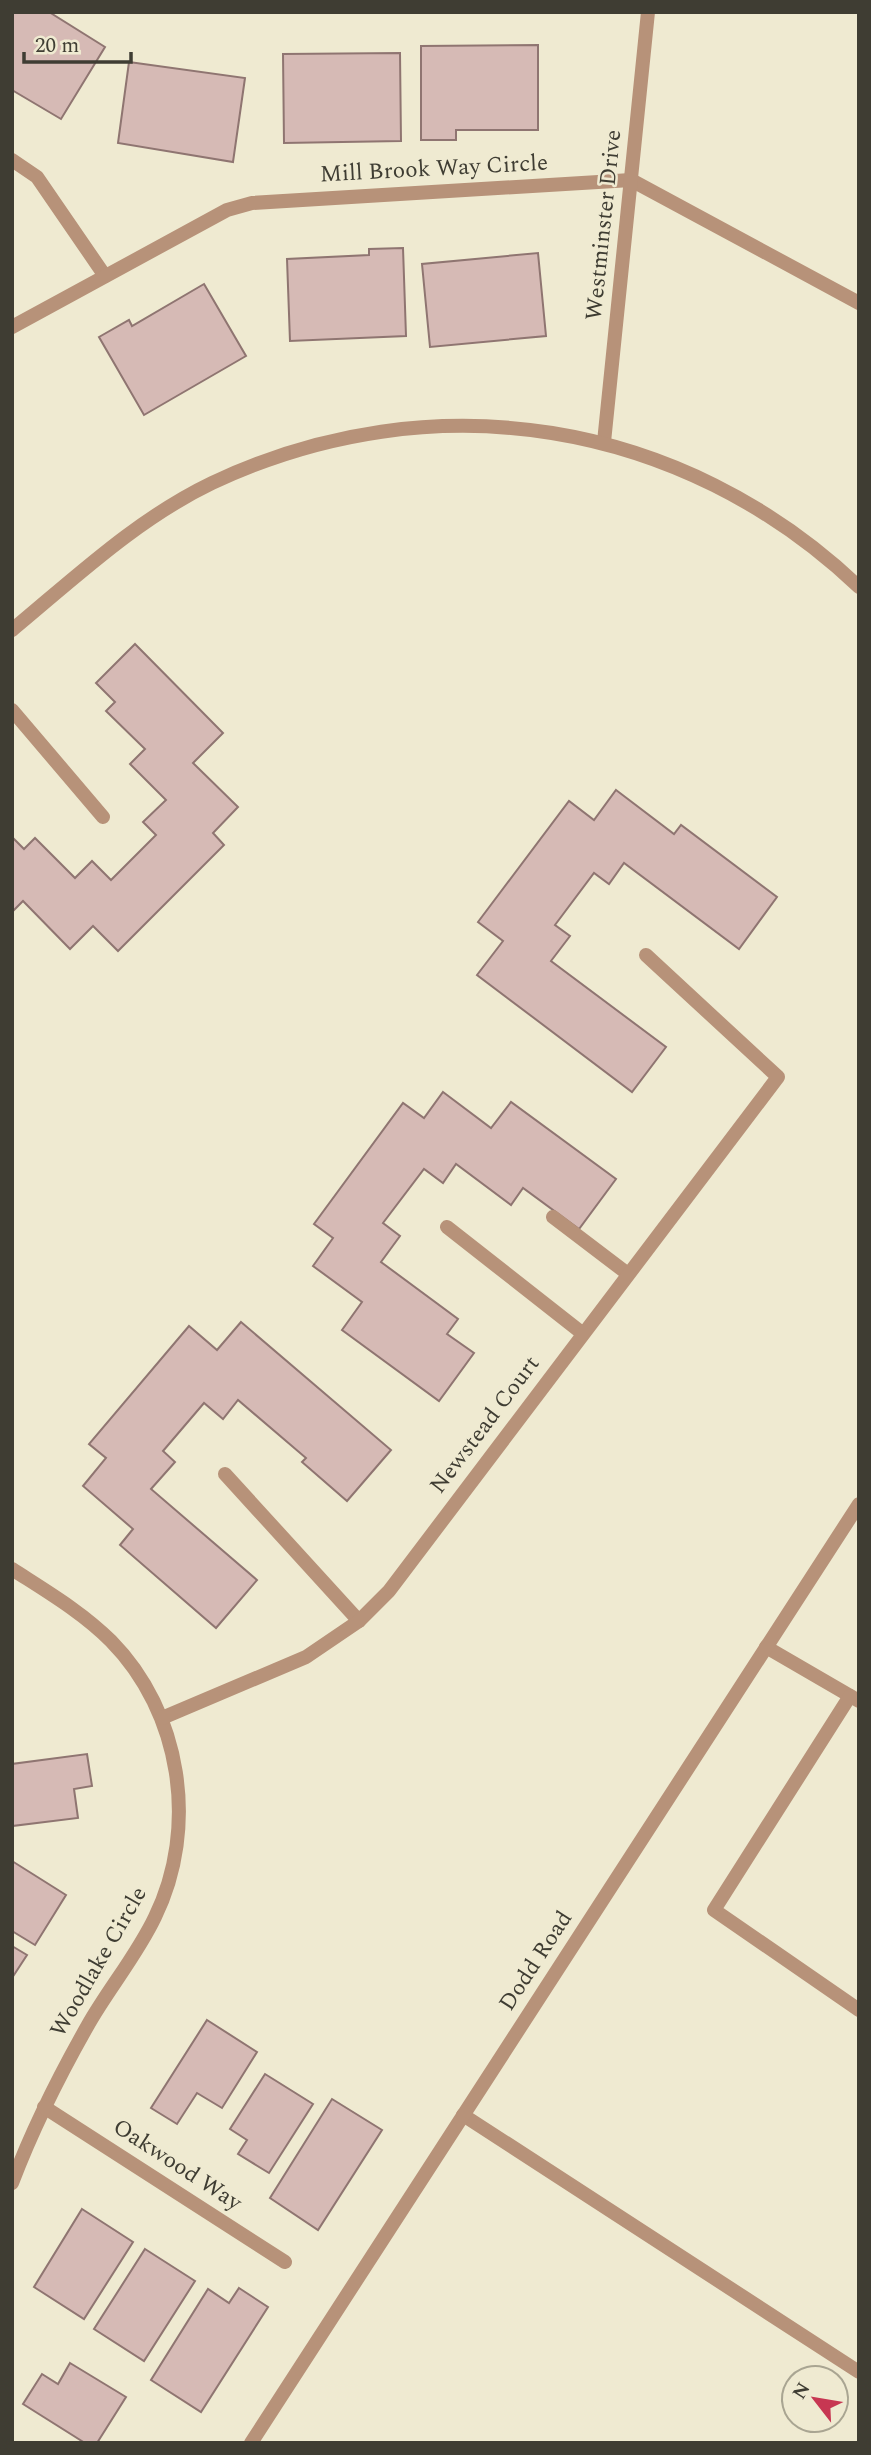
<svg xmlns="http://www.w3.org/2000/svg" width="871" height="2455" font-family="Spectral,serif">
<style>
.building{fill:#d6bab5;stroke:#8f7571;stroke-width:2}
.lines{fill:none;stroke-linecap:round;stroke-linejoin:round}
.lane{stroke:#b79279;stroke-width:14}
.street{stroke:#b79279;stroke-width:14}
.labels{text-anchor:middle;dominant-baseline:central;stroke-width:5;stroke-linejoin:round;paint-order:stroke}
.street-label{font-size:23px;fill:#3f3d33;stroke:#efead1}
</style>
<rect width="100%" height="100%" fill="#efead1"/>
<g class="building">
<path d="M12 12H49L105 47 61 119 12 90Z"/>
<path d="M538 45V130H456V140H421V46Z"/>
<path d="M400 53 401 141 284 143 283 54Z"/>
<path d="M129 62 245 78 233 162 118 143Z"/>
<path d="M403 248 406 336 290 341 287 259 369 255V249Z"/>
<path d="M538 253 546 336 430 347 422 264Z"/>
<path d="M204 284 246 356 144 415 99 337 129 320 132 326Z"/>
<path d="M135 644 223 733 193 763 238 807 213 833 224 845 118 951 93 926 70 949 23 901 12 912V837L24 849 35 838 75 878 92 861 111 880 156 835 143 822 166 800 130 764 145 749 106 711 115 702 96 683Z"/>
<path d="M616 790 674 834 681 825 777 897 739 949 624 863 609 884 594 873 555 925 570 936 551 961 666 1047 632 1092 477 975 503 941 478 922 569 801 594 820Z"/>
<path d="M443 1092 491 1128 511 1102 616 1179 579 1229 523 1188 511 1205 456 1164 443 1183 424 1169 383 1223 400 1236 381 1262 458 1319 447 1334 474 1353 439 1401 342 1330 362 1302 313 1266 333 1238 314 1224 403 1103 424 1118Z"/>
<path d="M241 1322 391 1450 347 1501 302 1462 306 1458 238 1400 223 1419 204 1403 163 1451 175 1462 151 1489 257 1580 216 1628 120 1545 133 1529 83 1486 106 1458 89 1444 189 1326 217 1350Z"/>
<path d="M87 1754 92 1786 74 1789 78 1818 12 1826V1764Z"/>
<path d="M12 1861 66 1895 35 1945 12 1931Z"/>
<path d="M12 1946 27 1955 12 1978Z"/>
<path d="M207 2020 257 2052 222 2108 197 2093 177 2124 151 2108Z"/>
<path d="M265 2074 313 2104 269 2173 238 2154 247 2140 230 2129Z"/>
<path d="M332 2099 382 2130 318 2230 270 2198Z"/>
<path d="M82 2209 133 2242 84 2319 34 2287Z"/>
<path d="M145 2249 195 2281 144 2361 94 2329Z"/>
<path d="M239 2288 268 2307 201 2412 151 2380 208 2289 229 2303Z"/>
<path d="M70 2363 126 2397 97 2443H85L23 2404 42 2374 58 2384Z"/>
</g>
<g class="lines">
<g class="lane">
<path d="M12 710 103 817"/>
<path d="M447 1227 582 1333"/>
<path d="M766 1647 859 1701"/>
<path d="M850 1696 714 1910 859 2010"/>
</g>
<g class="street">
<path d="M12 160 37 177 105 276"/>
<path d="M12 327 227 210 252 203 631 180 859 303"/>
<path d="M604 442 648 12"/>
<path d="M12 630C76 577 137 519 212 483 433 379 682 419 859 587"/>
<path d="M553 1217 628 1274"/>
<path d="M225 1474 359 1621"/>
<path d="M12 1569C46 1591 82 1612 111 1641 181 1712 199 1827 155 1917 137 1955 109 1988 88 2025 59 2076 33 2128 12 2183"/>
<path d="M162 1718 306 1657 359 1621 389 1591 778 1077 646 955"/>
<path d="M44 2107 285 2262"/>
<path d="M463 2115 859 2372"/>
<path d="M251 2443 859 1504"/>
</g>
</g>
<g class="labels">
<g class="street-label">
<text transform="translate(434 169) rotate(-3)">Mill Brook Way Circle</text>
<text transform="translate(604 225) rotate(-84)">Westminster Drive</text>
<text transform="translate(485 1425) rotate(-53)">Newstead Court</text>
<text transform="translate(536 1961) rotate(-57)">Dodd Road</text>
<text transform="translate(99 1962) rotate(-60)">Woodlake Circle</text>
<text transform="translate(177 2165) rotate(33)">Oakwood Way</text>
</g>
</g>
<rect width="871" height="2455" fill="none" stroke="#3f3d33" stroke-width="28"/>
<g transform="translate(815 2399) rotate(301)"><circle r="33" fill="#efead1" stroke="#a9a592" stroke-width="2"/>
<path d="M0-5L12 26L0 18L-12 26Z" fill="#c73752"/>
<text y="-10" font-size="19" font-weight="bold" text-anchor="middle" fill="#3f3d33">N</text>
</g>
<path d="M24 52v10h107v-10" fill="none" stroke="#3f3d33" stroke-width="3.5"/>
<text x="35" y="52" font-size="21" fill="#3f3d33" stroke="#efead1" stroke-width="5" paint-order="stroke">20 m</text>
</svg>
